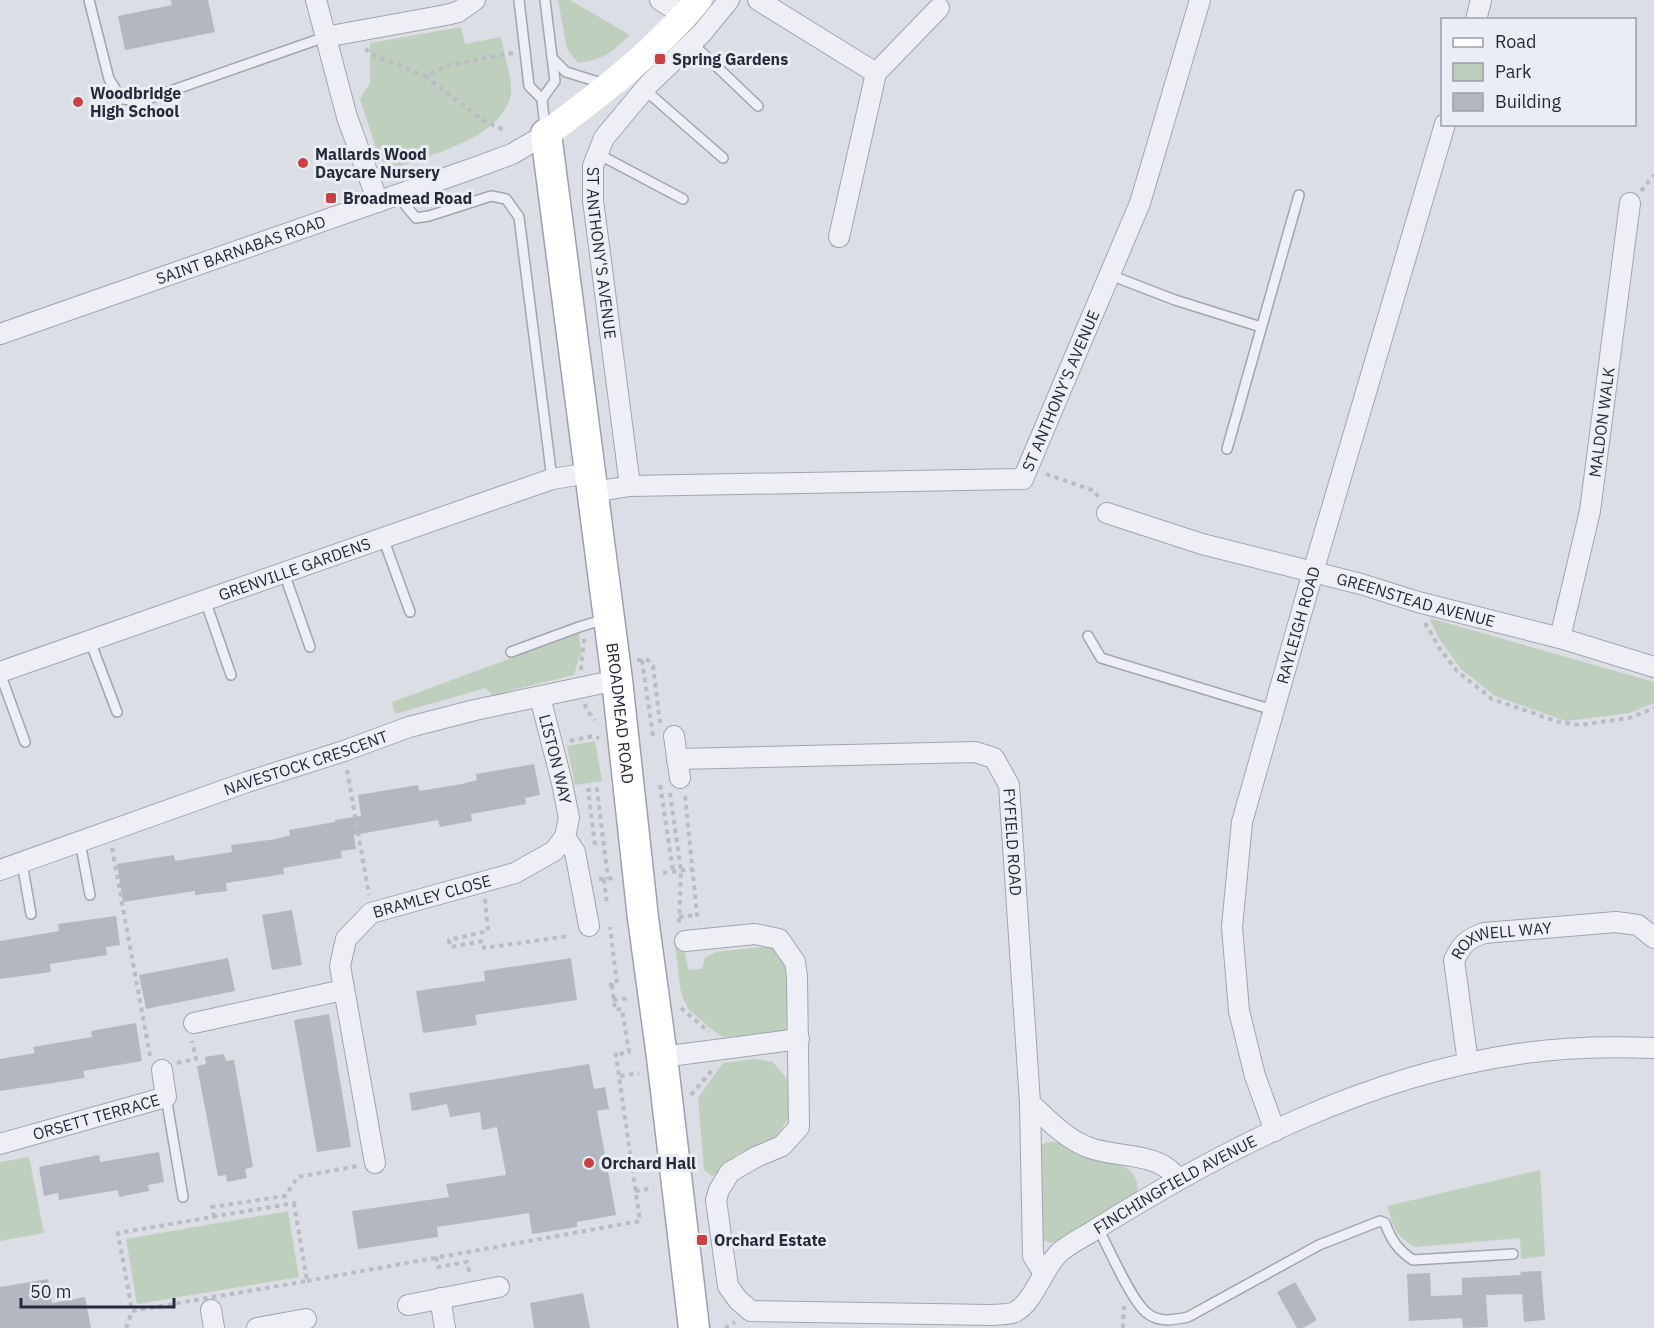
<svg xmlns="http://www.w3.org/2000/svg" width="1654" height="1328" font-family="'IBM Plex Sans',sans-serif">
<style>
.green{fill:#bfcfbd}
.building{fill:#b3b7c2}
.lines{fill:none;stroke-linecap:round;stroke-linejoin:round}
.lane-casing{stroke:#a1a5af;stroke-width:12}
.street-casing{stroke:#a1a5af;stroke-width:22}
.primary-casing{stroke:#9ba1b1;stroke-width:33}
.path{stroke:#babcc4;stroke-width:4;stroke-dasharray:4.5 4.5;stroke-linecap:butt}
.lane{stroke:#eeeff4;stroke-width:9}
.street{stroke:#eeeff4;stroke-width:20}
.secondary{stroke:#fff;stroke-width:27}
.primary{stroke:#fff;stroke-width:30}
.poi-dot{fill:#ca4144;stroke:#eaedf3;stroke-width:2}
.labels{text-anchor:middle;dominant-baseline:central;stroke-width:6;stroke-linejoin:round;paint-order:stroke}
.poi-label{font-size:16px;font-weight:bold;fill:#262b3b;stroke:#eaedf3;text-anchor:start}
.street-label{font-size:16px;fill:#262b3b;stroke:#eaedf3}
</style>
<rect width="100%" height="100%" fill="#dbdee5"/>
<g class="green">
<path d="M558 0H570L630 35C611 53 605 59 578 63L567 49Z"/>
<path d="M461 27 465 44 501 37C503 50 513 82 511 93 504 138 431 154 395 168L380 160 360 99 370 83V43Z"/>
<path d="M1429 618 1654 682V703L1630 713 1566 721 1495 696 1461 669 1440 640Z"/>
<path d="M579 633 581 652 574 675 492 695 486 688 395 714 392 702Z"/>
<path d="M595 741 602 781 575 785 567 746Z"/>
<path d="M675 946H684L688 970 702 969 705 958 716 952 771 946 784 954C790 974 794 1014 784 1033L723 1037 710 1028 688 1009 681 993Z"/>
<path d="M755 1059 773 1062 787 1079 791 1101 788 1118 776 1139 737 1154 723 1170 712 1176 704 1170 698 1098 723 1063Z"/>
<path d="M1047 1142H1057L1122 1165C1133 1172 1137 1177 1138 1189L1132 1198 1090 1220 1059 1241 1050 1243 1041 1239 1038 1147Z"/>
<path d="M29 1157 44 1233 0 1241V1162Z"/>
<path d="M1540 1170 1545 1256 1521 1259 1520 1238 1415 1247C1395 1236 1394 1228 1387 1206Z"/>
<path d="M288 1211 299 1277 137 1304 126 1239Z"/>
</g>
<g class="building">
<path d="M171 0H208L215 32 125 50 118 16 172 5Z"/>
<path d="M534 764 540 795 525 798 526 804 471 814 472 821 440 827 438 820 354 835 356 849 341 851 342 858 283 868 284 874 226 883 227 891 195 895V891L123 902 117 864 174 855 175 861 232 852 231 845 276 839 290 835 289 830 335 822V820L361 816 358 795 418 785 419 791 462 784 477 780 476 774Z"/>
<path d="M292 910 302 965 272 970 262 915Z"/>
<path d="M116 916 120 945 106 947 107 955 50 964 51 972 0 979V941L59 931 58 924Z"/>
<path d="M228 958 235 991 146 1009 139 975Z"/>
<path d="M571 958 577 1000 475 1015 477 1025 423 1033 416 991 485 981 484 971Z"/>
<path d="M329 1014 351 1147 317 1152 294 1020Z"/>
<path d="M136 1023 142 1061 83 1071 85 1078 0 1091V1059L35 1053 33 1047 92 1037 91 1031Z"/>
<path d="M224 1054 226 1061 234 1060 253 1167 245 1169 247 1178 227 1182 226 1175 218 1176 197 1066 206 1064 205 1057Z"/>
<path d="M589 1064 594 1089 605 1087 609 1109 597 1111 616 1215 577 1222V1227L532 1234 529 1213 437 1227 438 1237 358 1249 352 1211 449 1197 446 1184 506 1175 497 1127 482 1130 480 1112 450 1117 447 1104 412 1111 409 1093Z"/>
<path d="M159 1152 164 1182 148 1185 149 1191 119 1197 118 1190 59 1200 58 1193 44 1196 39 1167 99 1155 100 1162Z"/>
<path d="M1541 1271 1545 1320 1524 1322 1522 1294 1486 1295 1488 1327 1463 1328 1462 1318 1409 1321 1407 1274 1430 1273 1431 1296 1462 1295V1278L1521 1275 1520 1272Z"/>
<path d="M48 1279 52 1303 85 1297 91 1328H0V1287Z"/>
<path d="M1295 1282 1317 1320 1303 1328H1297L1277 1292Z"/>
<path d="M583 1293 590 1328H534L530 1303Z"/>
</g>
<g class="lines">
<g class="lane-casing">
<g id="lane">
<path d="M89 0 109 79 122 99 142 101 325 37"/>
<path d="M519 0 529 86 542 99"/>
<path d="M545 0 555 81 542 99 545 128"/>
<path d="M692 43 758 106"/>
<path d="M552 58 566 72 605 84"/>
<path d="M644 89 723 158"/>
<path d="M598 154 683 199"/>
<path d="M402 193 406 206 416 218 429 216 491 196 506 199 519 217 552 479"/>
<path d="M1110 275 1175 300 1261 327"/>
<path d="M1227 449 1299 195"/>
<path d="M383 538 410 612"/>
<path d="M284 573 310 647"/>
<path d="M205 600 231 675"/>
<path d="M1088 636 1101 658 1273 710"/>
<path d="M90 641 117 712"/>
<path d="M511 652 579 627 605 619"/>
<path d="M0 673 25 742"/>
<path d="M80 842 90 895"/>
<path d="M22 863 31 914"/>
<path d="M166 1097 183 1197"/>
<path d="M1098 1228C1108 1247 1132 1302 1147 1313 1159 1323 1174 1320 1188 1317L1319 1245 1380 1221 1385 1223C1391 1240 1398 1250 1413 1260L1513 1254"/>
</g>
</g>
<g class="street-casing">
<g id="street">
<path d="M316 0 347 117 378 202"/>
<path d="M660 0 685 16"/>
<path id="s1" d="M729 0 702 33 649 84 604 138 593 166V200L630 486 1023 479 1140 203 1200 0"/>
<path d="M758 0 876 73"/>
<path d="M1476 20 1481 0"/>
<path d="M325 37 446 15 458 12 475 0"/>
<path d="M839 237 876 73 939 8"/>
<path id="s2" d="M0 334 474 168 512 154 546 134"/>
<path d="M593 492 630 486"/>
<path id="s3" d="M1107 513 1202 544 1361 584 1418 602 1560 638 1654 667"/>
<path id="s4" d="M1560 638 1590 511 1630 203"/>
<path id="s5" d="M0 672 506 495 552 479 590 473"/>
<path id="s6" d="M540 697 562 783 569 818 565 837 575 852 589 926"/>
<path d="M674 736 680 778"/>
<path id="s7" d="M677 759 975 752 994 758 1009 785 1030 1103C1046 1118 1064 1137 1085 1146 1112 1159 1161 1150 1178 1180"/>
<path id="s8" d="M0 870 247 782 344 751 409 727 475 710 617 680"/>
<path id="s9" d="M685 941 755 934 779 939 795 962 797 977 799 1127 782 1146 756 1157 730 1172 719 1190 716 1200 728 1286 738 1300 751 1311 992 1315C999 1314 1009 1315 1015 1312 1034 1302 1042 1270 1058 1254 1068 1244 1084 1237 1096 1229 1224 1149 1366 1076 1518 1054 1563 1047 1608 1046 1654 1048"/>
<path d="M194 1023 343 990"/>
<path d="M662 1057 799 1039"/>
<path id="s10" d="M1468 1063 1454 960C1462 944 1467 939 1484 933L1616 922 1638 925 1654 938"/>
<path d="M1030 1103 1033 1256 1043 1272"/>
<path id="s11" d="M1275 1131 1255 1076 1239 1011 1232 927 1242 822 1313 572 1445 124"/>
<path id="s12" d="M0 1144 166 1097 162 1070"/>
<path id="s13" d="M375 1163 340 966 346 939 371 913 515 873 554 851 565 837"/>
<path d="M440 1298 445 1328"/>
<path d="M408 1305 499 1287"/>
<path d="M211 1310 214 1328"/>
<path d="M257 1328 306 1319"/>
</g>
</g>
<g class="primary-casing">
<g id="primary">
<path id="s14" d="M546 134 617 680 643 918 662 1057 694 1328"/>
</g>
</g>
<g class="path">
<path d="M365 49 376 56 425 76 449 65 513 53"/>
<path d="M425 76 484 121 504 130"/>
<path d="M1641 191 1654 175"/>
<path d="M1046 474 1095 491 1098 497"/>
<path d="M1425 623 1440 649 1457 671 1492 699 1559 722 1580 725 1629 718 1654 708"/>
<path d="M637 660H648L653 666 660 723"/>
<path d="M642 660 653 736"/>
<path d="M581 670 584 639"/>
<path d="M585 704 586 709 595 720"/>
<path d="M570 741 593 736 599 738"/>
<path d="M347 770 369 895"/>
<path d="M660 785 673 871"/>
<path d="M670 793 681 870 679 923"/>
<path d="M685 796 697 915 700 921"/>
<path d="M595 845 588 790 597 789 608 879"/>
<path d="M112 848 150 1056"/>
<path d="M663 873 692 869"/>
<path d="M599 879 615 878"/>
<path d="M604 879 607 905"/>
<path d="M485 899 488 931 449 940 450 947 483 941 484 948 569 936"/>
<path d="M679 917 697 915"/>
<path d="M609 985 617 984 610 927"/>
<path d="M612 985 615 1010 622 1009 629 1052 616 1055"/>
<path d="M613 1000 630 998"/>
<path d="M681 1008 709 1032"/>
<path d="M177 1063 196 1059 192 1041"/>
<path d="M620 1076 639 1073"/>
<path d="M691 1095 713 1069"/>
<path d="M635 1191 653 1188"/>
<path d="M294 1203 307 1281 132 1311 118 1233Z"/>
<path d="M214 1217 212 1207 285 1196 298 1177 358 1166"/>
<path d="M436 1257 438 1267 467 1262 469 1271 467 1272"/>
<path d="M307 1281 640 1221 615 1049"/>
<path d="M126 1328 132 1311"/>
<path d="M725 1328 735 1322"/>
<path d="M1123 1328 1124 1306"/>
</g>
<use href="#lane" class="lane"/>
<use href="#street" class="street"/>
<path class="secondary" d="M546 134C600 94 655 52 698 0"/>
<use href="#primary" class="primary"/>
</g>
<g class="poi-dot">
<rect x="654" y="53" width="12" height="12" rx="3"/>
<circle cx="78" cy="102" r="6"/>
<circle cx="303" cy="163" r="6"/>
<rect x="325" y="192" width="12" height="12" rx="3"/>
<circle cx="589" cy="1163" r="6"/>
<rect x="696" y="1234" width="12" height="12" rx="3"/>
</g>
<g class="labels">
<g class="poi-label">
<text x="672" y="59">Spring Gardens</text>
<text x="90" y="93">Woodbridge<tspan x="90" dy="18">High School</tspan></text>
<text x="315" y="154">Mallards Wood<tspan x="315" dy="18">Daycare Nursery</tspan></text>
<text x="343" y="198">Broadmead Road</text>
<text x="601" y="1163">Orchard Hall</text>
<text x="714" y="1240">Orchard Estate</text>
</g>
<g class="street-label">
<text stroke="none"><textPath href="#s2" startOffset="255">SAINT BARNABAS ROAD</textPath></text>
<text stroke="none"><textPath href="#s1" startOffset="304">ST ANTHONY'S AVENUE</textPath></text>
<text stroke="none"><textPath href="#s1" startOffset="1028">ST ANTHONY'S AVENUE</textPath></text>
<text stroke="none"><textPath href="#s4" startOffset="220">MALDON WALK</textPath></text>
<text stroke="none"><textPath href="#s5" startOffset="312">GRENVILLE GARDENS</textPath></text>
<text stroke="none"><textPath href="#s3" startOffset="321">GREENSTEAD AVENUE</textPath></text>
<text stroke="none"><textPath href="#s11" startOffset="520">RAYLEIGH ROAD</textPath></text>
<text stroke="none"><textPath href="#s14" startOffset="584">BROADMEAD ROAD</textPath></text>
<text stroke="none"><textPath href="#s6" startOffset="64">LISTON WAY</textPath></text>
<text stroke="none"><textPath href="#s8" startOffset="324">NAVESTOCK CRESCENT</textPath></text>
<text stroke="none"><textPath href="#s7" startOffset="406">FYFIELD ROAD</textPath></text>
<text stroke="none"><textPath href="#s13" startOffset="327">BRAMLEY CLOSE</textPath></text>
<text stroke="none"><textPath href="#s10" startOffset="160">ROXWELL WAY</textPath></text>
<text stroke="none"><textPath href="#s12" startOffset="100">ORSETT TERRACE</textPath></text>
<text stroke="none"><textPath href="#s9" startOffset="998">FINCHINGFIELD AVENUE</textPath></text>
</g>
</g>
<rect x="1441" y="18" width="195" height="108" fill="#eaedf3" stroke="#9c9fa9" stroke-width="1.5"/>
<rect x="1453" y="38" width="30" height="9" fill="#ffffff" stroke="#9c9fa9" stroke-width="1.5"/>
<text x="1495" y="48" font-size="18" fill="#262b3b">Road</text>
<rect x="1453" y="63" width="30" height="18" fill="#bfcfbd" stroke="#9c9fa9" stroke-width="1.5"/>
<text x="1495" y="78" font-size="18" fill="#262b3b">Park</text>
<rect x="1453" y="93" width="30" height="18" fill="#b3b7c2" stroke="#9c9fa9" stroke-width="1.5"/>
<text x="1495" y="108" font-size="18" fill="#262b3b">Building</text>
<path d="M21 1298v9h153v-9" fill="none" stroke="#262b3b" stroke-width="3"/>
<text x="30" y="1298" font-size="18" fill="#262b3b" stroke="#eaedf3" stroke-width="4.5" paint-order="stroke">50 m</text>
</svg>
